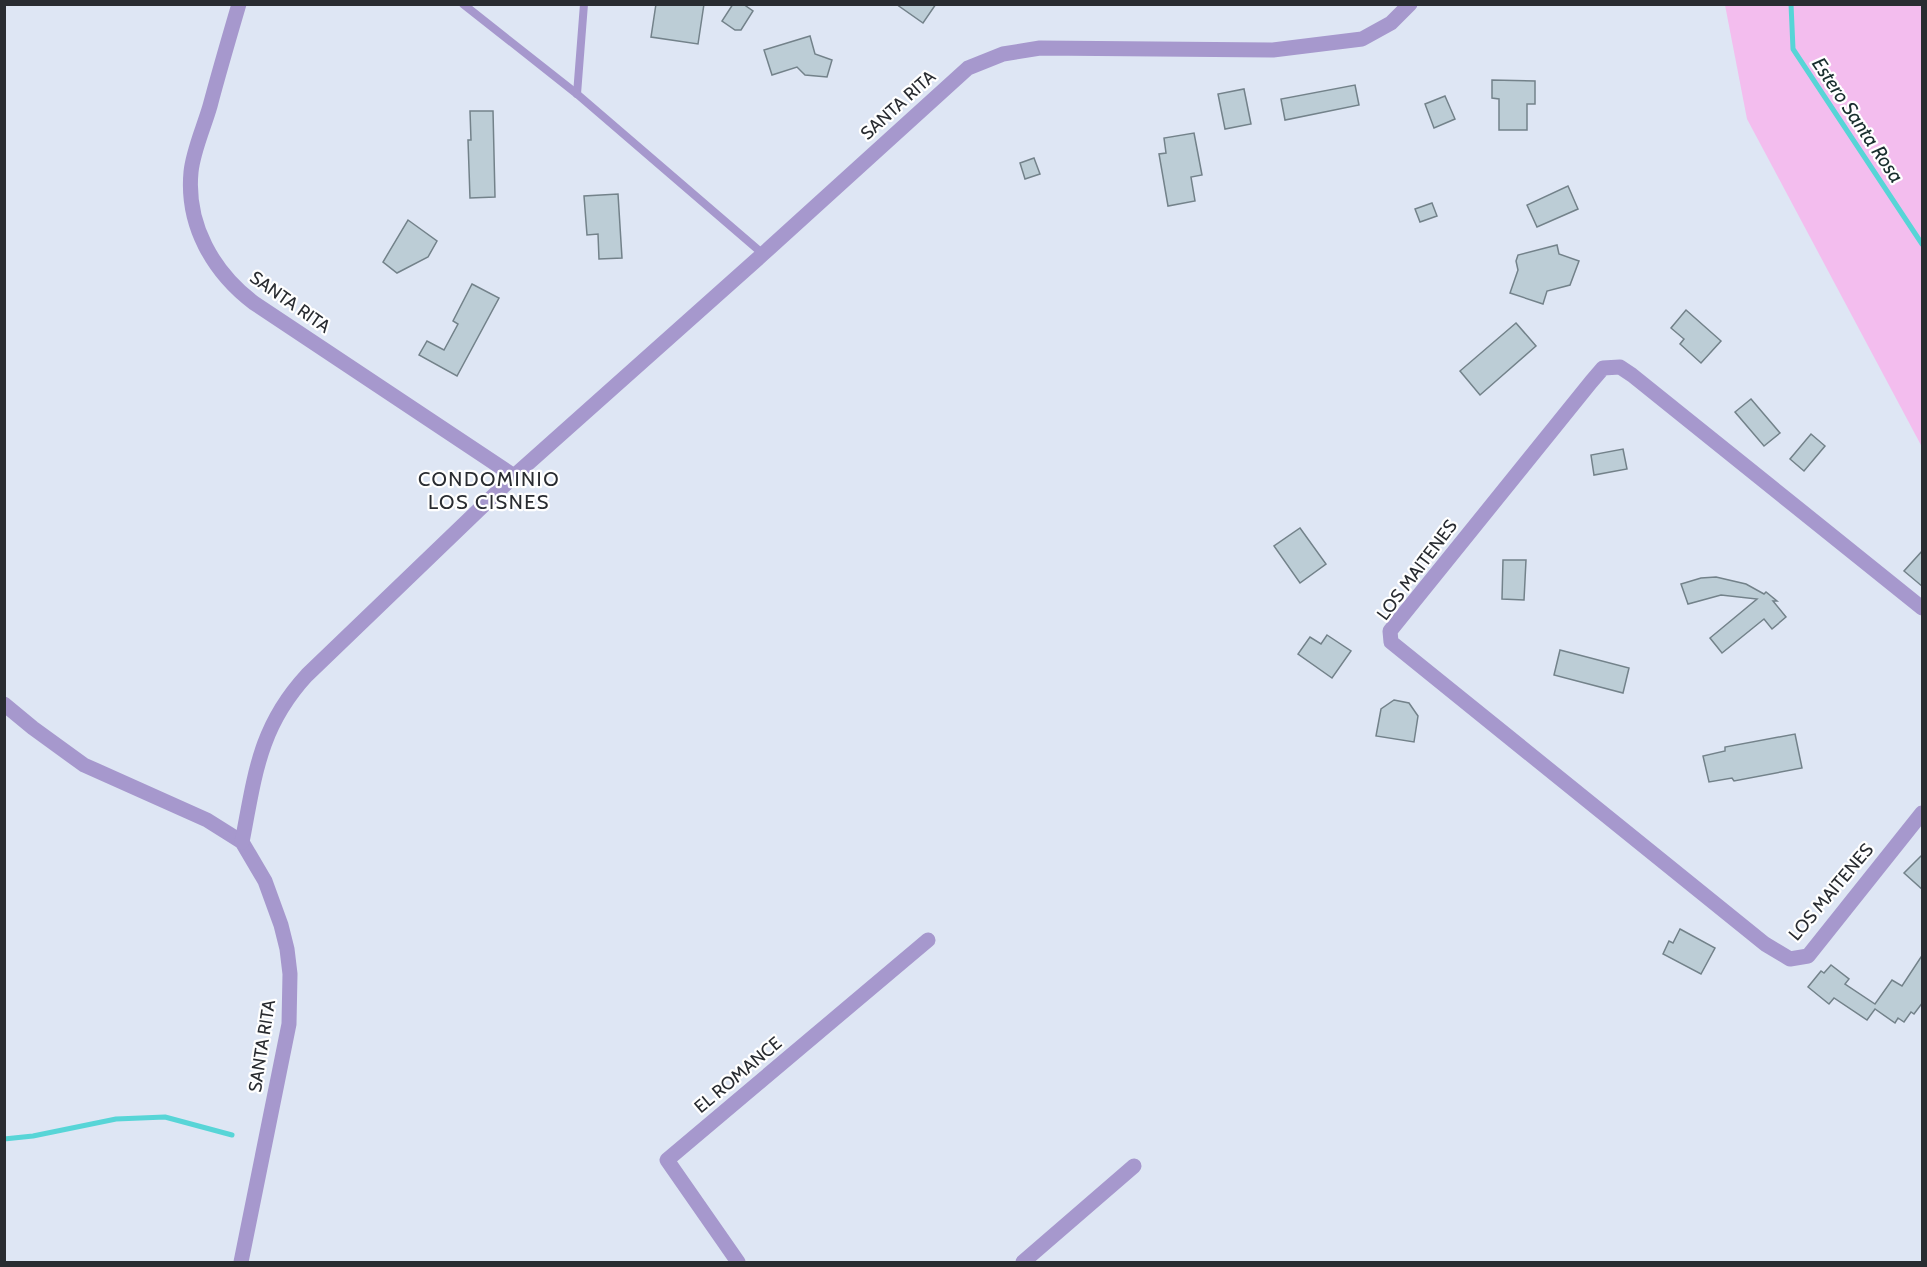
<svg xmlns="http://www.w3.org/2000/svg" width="1927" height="1267" font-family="Cabin,sans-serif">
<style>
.green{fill:#f3bdee}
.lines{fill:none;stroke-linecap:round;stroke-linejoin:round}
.stream{stroke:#57d5d7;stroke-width:5}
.building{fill:#bccdd6;stroke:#73828a;stroke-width:1.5}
.service{stroke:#a698cd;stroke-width:8}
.minor{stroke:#a698cd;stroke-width:15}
.labels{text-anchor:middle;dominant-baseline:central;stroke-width:4.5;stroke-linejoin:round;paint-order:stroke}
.street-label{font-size:18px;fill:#292c31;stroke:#fff}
.water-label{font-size:20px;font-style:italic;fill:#182e2e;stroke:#fff}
.neighbourhood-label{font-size:20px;letter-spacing:1.5px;fill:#292c31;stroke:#fff}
</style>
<rect width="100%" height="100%" fill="#dee6f4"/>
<path class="green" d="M1725 5H1922V447L1747 119Z"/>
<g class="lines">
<g class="stream">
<path d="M1791 4 1793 49 1922 244"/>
<path d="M4 1139 33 1136 116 1119 165 1117 232 1135"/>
</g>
</g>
<g class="building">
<path d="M656 4H704L698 44 651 37Z"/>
<path d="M733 4H743L753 11 741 30H735L722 21Z"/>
<path d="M896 4H936L923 23Z"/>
<path d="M810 36 815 54 832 60 827 77 805 75 797 67 772 75 764 50Z"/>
<path d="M1492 80 1535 81V104H1527V130H1499V99L1492 98Z"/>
<path d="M1355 85 1359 105 1285 120 1281 99Z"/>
<path d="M1244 89 1251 124 1225 129 1218 94Z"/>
<path d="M1445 96 1455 119 1434 128 1425 104Z"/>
<path d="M470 111H493L495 197 470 198 468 140H471Z"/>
<path d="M1194 133 1202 175 1191 177 1195 201 1168 206 1159 154 1166 153 1164 138Z"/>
<path d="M1034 158 1040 174 1025 179 1020 163Z"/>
<path d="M1568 186 1578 209 1537 227 1527 205Z"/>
<path d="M618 194 622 258 599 259 598 234 587 235 584 196Z"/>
<path d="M1432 203 1437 216 1420 222 1415 209Z"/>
<path d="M408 220 437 241 428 257 397 273 383 262Z"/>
<path d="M1557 245 1559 254 1579 261 1570 285 1547 291 1543 304 1510 293 1518 270 1516 261 1518 255Z"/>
<path d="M472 284 499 298 457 376 419 355 427 341 444 350 458 324 453 321Z"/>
<path d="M1686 310 1721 341 1701 363 1680 344 1684 339 1671 328Z"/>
<path d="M1516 323 1536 346 1480 395 1460 371Z"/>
<path d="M1751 399 1780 433 1764 446 1735 412Z"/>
<path d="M1811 434 1825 446 1804 471 1790 459Z"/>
<path d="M1623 449 1627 469 1594 475 1591 455Z"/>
<path d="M1300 528 1326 564 1300 583 1274 546Z"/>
<path d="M1923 550V587L1904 571Z"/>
<path d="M1503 560H1526L1524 600 1502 599Z"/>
<path d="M1716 577 1746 584 1764 594 1766 592 1777 601H1773L1786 617 1772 629 1764 619 1722 653 1710 638 1757 599 1721 595 1688 604 1681 584 1701 578Z"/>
<path d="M1327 635 1351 651 1332 678 1298 654 1310 637 1321 644Z"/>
<path d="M1560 650 1629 668 1623 693 1554 675Z"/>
<path d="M1394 700 1409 703 1418 716 1414 742 1376 736 1381 709Z"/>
<path d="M1795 734 1802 768 1734 781 1732 778 1709 782 1703 756 1725 751V747Z"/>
<path d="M1923 854V890L1904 873Z"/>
<path d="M1680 929 1715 948 1701 974 1663 954 1669 941 1673 943Z"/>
<path d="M1923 954V1002L1914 1014 1911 1012 1904 1022 1898 1018 1895 1023 1875 1009 1867 1020 1834 998 1829 1004 1808 987 1821 971 1824 973 1831 965 1849 979 1845 984 1875 1004 1892 980 1902 986Z"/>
</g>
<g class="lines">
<g class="service">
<path d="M463 4 577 94 763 254"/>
<path d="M577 94 584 4"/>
</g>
<g class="minor">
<path d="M239 4C229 38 219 72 210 106 204 127 193 151 191 172 186 225 213 272 254 303L514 476"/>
<path d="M1922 608 1632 375 1620 367 1603 368 1591 382 1390 631 1391 642 1765 944 1790 959 1808 956 1922 813"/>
<path d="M4 704 33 728 84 765 207 820 242 842 265 881 281 925 287 949 290 974 289 1024 241 1262"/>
<path d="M242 842C255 775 259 727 307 675L514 476 763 254 968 68 1003 54 1040 48 1273 50 1362 39 1391 23 1410 4"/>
<path d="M738 1262 667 1160 928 940"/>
<path d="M1023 1262 1134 1166"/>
</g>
</g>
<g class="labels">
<g class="street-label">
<text transform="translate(898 105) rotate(-42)">SANTA RITA</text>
<text transform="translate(290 302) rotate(35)">SANTA RITA</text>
<text transform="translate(1417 570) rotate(-53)">LOS MAITENES</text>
<text transform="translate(1831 892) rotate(-50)">LOS MAITENES</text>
<text transform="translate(262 1046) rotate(-81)">SANTA RITA</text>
<text transform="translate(738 1075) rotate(-40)">EL ROMANCE</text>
</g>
<g class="water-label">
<text transform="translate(1858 120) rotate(56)">Estero Santa Rosa</text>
</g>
<g class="neighbourhood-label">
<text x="489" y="479">CONDOMINIO<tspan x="489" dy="23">LOS CISNES</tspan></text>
</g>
</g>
<rect width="1927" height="1267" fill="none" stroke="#292c31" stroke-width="12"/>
</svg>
